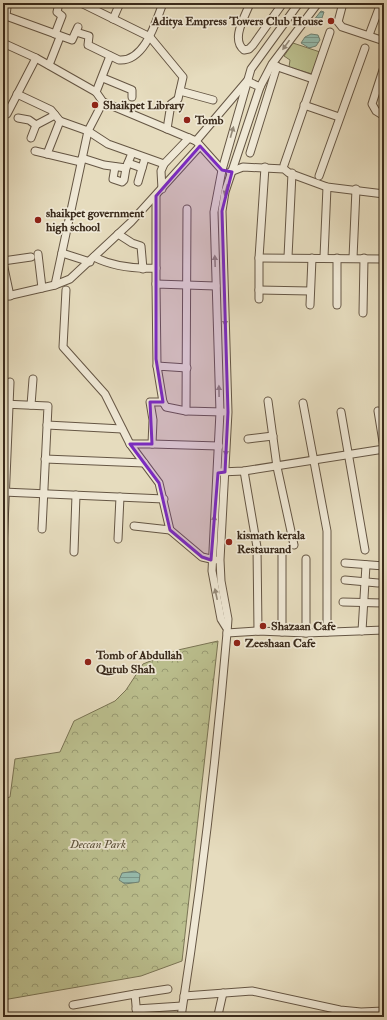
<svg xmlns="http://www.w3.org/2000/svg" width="387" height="1020" font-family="'IM FELL Double Pica',serif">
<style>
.grass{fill:#bbbf8e;stroke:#7a7454}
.park{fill:url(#park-crowns);stroke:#7a7454}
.water{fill:url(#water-rules);stroke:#718273}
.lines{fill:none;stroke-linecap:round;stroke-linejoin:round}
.minor-casing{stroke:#655644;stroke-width:9}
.minor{stroke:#efe8d5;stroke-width:7}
.oneway{fill:#948978}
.marked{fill:#7b2cbf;fill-opacity:0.2;stroke:#7b2cbf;stroke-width:3;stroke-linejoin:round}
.poi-dot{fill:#8f2418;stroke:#efe8d5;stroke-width:1.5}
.labels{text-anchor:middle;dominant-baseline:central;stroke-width:3.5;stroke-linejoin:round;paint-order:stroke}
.poi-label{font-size:12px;font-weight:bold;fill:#3a2a1b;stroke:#efe8d5;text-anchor:start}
.park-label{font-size:12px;font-style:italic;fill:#5a4f38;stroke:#efe8d5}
</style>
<defs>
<pattern id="park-crowns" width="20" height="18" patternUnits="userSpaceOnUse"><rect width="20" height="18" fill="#bbbf8e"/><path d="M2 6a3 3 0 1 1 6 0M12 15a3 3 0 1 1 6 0" fill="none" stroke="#999b73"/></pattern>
<pattern id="water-rules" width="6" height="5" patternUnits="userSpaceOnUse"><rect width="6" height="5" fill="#96bcae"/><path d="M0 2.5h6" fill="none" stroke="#7b998d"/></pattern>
</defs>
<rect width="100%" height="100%" fill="#e6dcbe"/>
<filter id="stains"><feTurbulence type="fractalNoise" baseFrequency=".005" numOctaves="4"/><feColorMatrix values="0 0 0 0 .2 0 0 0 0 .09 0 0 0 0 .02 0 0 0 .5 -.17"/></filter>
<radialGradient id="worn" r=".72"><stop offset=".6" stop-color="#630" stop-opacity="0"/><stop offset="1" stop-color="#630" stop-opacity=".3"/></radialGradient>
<path class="grass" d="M293 43 320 52 312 74 289 67 290 60 284 56Z"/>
<path class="park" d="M218 641 182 961 141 976 3 1000V799L10 797 15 759 60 752 74 721 115 701 126 690 143 664 178 650Z"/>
<g class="water">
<path d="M321 11 324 12 320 24 313 21Z"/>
<path d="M311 34 318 35 320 40 316 46 309 48 301 43 305 37Z"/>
<path d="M135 871 140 874 139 882 125 884 119 880 122 873Z"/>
</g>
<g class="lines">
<g class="minor-casing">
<g id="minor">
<path d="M81 3 150 37 183 77 178 99 171 104 167 129"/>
<path d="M250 3C246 15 230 39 244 50L249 49 253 45 283 3"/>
<path d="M343 3 338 22 342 27 384 41"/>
<path d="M7 7 6 16 72 40 78 27"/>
<path d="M113 19 120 3"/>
<path d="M76 32 89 36 88 45 119 60C145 62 156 21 163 3"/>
<path d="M55 34 62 16 57 12 59 3"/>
<path d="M369 35 381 3"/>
<path d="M3 43 36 58 96 92 103 102 196 141 222 170"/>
<path d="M49 65 60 37"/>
<path d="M278 67 313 79"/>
<path d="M384 67 372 104 376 111 384 116"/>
<path d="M103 78 132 90V97"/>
<path d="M180 91 213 100"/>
<path d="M96 92 110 56"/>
<path d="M17 94 51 110 60 121 88 131 108 144 164 164"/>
<path d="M304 105 339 117"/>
<path d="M7 114 36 58"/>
<path d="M18 118 29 120 36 125"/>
<path d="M36 125 55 115"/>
<path d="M31 138 36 125"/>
<path d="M196 141 247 81 260 87"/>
<path d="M35 151 81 162"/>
<path d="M250 153 277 66"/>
<path d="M47 154 60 121"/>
<path d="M82 158 104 165 126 168 132 153"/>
<path d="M128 163 142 168"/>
<path d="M284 165 330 32"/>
<path d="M115 167 113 179 122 182 124 180 126 168"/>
<path d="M230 172 243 167 284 169 289 173 327 187 384 194"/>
<path d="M319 176 365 48"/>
<path d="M138 182 145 158"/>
<path d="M162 189 161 171 164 164 189 138"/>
<path d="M156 196V284"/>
<path d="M118 234 132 243 141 246 143 269"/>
<path d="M62 253 90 262"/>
<path d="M38 254 42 288"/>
<path d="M94 257C114 267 134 269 156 268"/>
<path d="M288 257 292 173"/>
<path d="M324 257 327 187"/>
<path d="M259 258 384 259"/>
<path d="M337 258V305"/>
<path d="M353 258 356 189"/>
<path d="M3 261 31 257"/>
<path d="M3 263 10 296"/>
<path d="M55 285 88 131 103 102"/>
<path d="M66 290 63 347 105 394 130 444 159 483 170 530 202 557 215 560"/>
<path d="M259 290 310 291"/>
<path d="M3 297 55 285 70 279 131 222 200 146"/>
<path d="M259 299V258L265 167"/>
<path d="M310 305 312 258"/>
<path d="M363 313 364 258"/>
<path d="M157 366 156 284 216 286"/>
<path d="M187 368 157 366 163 402 166 407 186 411 223 412"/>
<path d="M268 401 277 467 294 545"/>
<path d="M303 403 327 531V632"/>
<path d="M3 404 48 406 42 529"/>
<path d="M31 405 33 379"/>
<path d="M186 411 187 209"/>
<path d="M378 411 384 448"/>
<path d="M341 412 365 550"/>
<path d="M47 425 122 429"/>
<path d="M248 439 273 436"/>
<path d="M130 444H152L153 420 150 402H163"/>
<path d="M152 444 219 446"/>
<path d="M45 459 144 463"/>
<path d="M244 471 257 547 258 631"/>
<path d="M220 472 244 471 384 449"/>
<path d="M3 492 164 499"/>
<path d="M134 526 170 530"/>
<path d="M118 539 120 497"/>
<path d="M3 550 10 382"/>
<path d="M74 552 76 495"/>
<path d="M306 559V633"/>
<path d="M345 563 384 566"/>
<path d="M345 580 378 583"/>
<path d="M343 602 382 603"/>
<path d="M226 627 221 619 212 571 220 412 214 212 222 170 251 69 299 3"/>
<path d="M362 631 366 565"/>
<path d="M282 632V553"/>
<path d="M227 633 258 631 306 633 384 630"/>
<path d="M135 994 137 1017"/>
<path d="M184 996 252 991 340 1010 361 1012 384 1011"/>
<path d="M73 1005 135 994 168 989"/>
<path d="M136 1009 182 1006"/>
<path d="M218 1015 223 993"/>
<path d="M181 1017C201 889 216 762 227 633L228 619 221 581 220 560 228 412 222 211 225 192 260 87 272 64 318 3"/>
</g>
</g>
<use href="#minor" class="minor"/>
</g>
<defs><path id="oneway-solid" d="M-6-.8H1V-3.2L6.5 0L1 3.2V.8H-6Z"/></defs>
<g class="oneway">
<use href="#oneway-solid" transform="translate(286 45) rotate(126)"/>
<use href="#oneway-solid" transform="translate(232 132) rotate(-74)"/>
<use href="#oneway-solid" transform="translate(226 190) rotate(105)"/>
<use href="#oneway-solid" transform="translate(215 261) rotate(-92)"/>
<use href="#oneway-solid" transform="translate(225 320) rotate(89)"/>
<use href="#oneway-solid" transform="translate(219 391) rotate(-91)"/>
<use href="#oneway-solid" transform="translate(226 450) rotate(93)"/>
<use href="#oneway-solid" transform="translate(214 521) rotate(-86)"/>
<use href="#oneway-solid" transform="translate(216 594) rotate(-102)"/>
</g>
<path class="marked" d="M200 146 222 170 232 172 222 211 228 412 225 472 218 473 211 560 202 557 170 530 159 483 130 444H152L150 402H163L156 359V196Z"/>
<g class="poi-dot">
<circle cx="331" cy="21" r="4"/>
<circle cx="95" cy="105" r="4"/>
<circle cx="187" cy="120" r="4"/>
<circle cx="38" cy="220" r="4"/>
<circle cx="229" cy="542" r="4"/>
<circle cx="263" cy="626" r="4"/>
<circle cx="237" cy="643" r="4"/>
<circle cx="88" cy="662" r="4"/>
</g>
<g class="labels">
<g class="poi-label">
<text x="323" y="21" text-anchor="end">Aditya Empress Towers Club House</text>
<text x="103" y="105">Shaikpet Library</text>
<text x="195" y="120">Tomb</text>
<text x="46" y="213">shaikpet government<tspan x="46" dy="14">high school</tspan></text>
<text x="237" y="535">kismath kerala<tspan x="237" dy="14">Restaurand</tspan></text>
<text x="271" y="626">Shazaan Cafe</text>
<text x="245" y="643">Zeeshaan Cafe</text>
<text x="96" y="655">Tomb of Abdullah<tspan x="96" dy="14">Qutub Shah</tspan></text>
</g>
<g class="park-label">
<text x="98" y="844">Deccan Park</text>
</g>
</g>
<rect width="387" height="1020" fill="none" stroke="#e6dcbe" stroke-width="16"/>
<rect x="4" y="4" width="379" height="1012" fill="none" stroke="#3a2a1b" stroke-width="2"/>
<rect x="8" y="8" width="371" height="1004" fill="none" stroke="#3a2a1b"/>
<rect width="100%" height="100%" filter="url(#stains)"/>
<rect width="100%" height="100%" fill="url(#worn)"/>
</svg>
